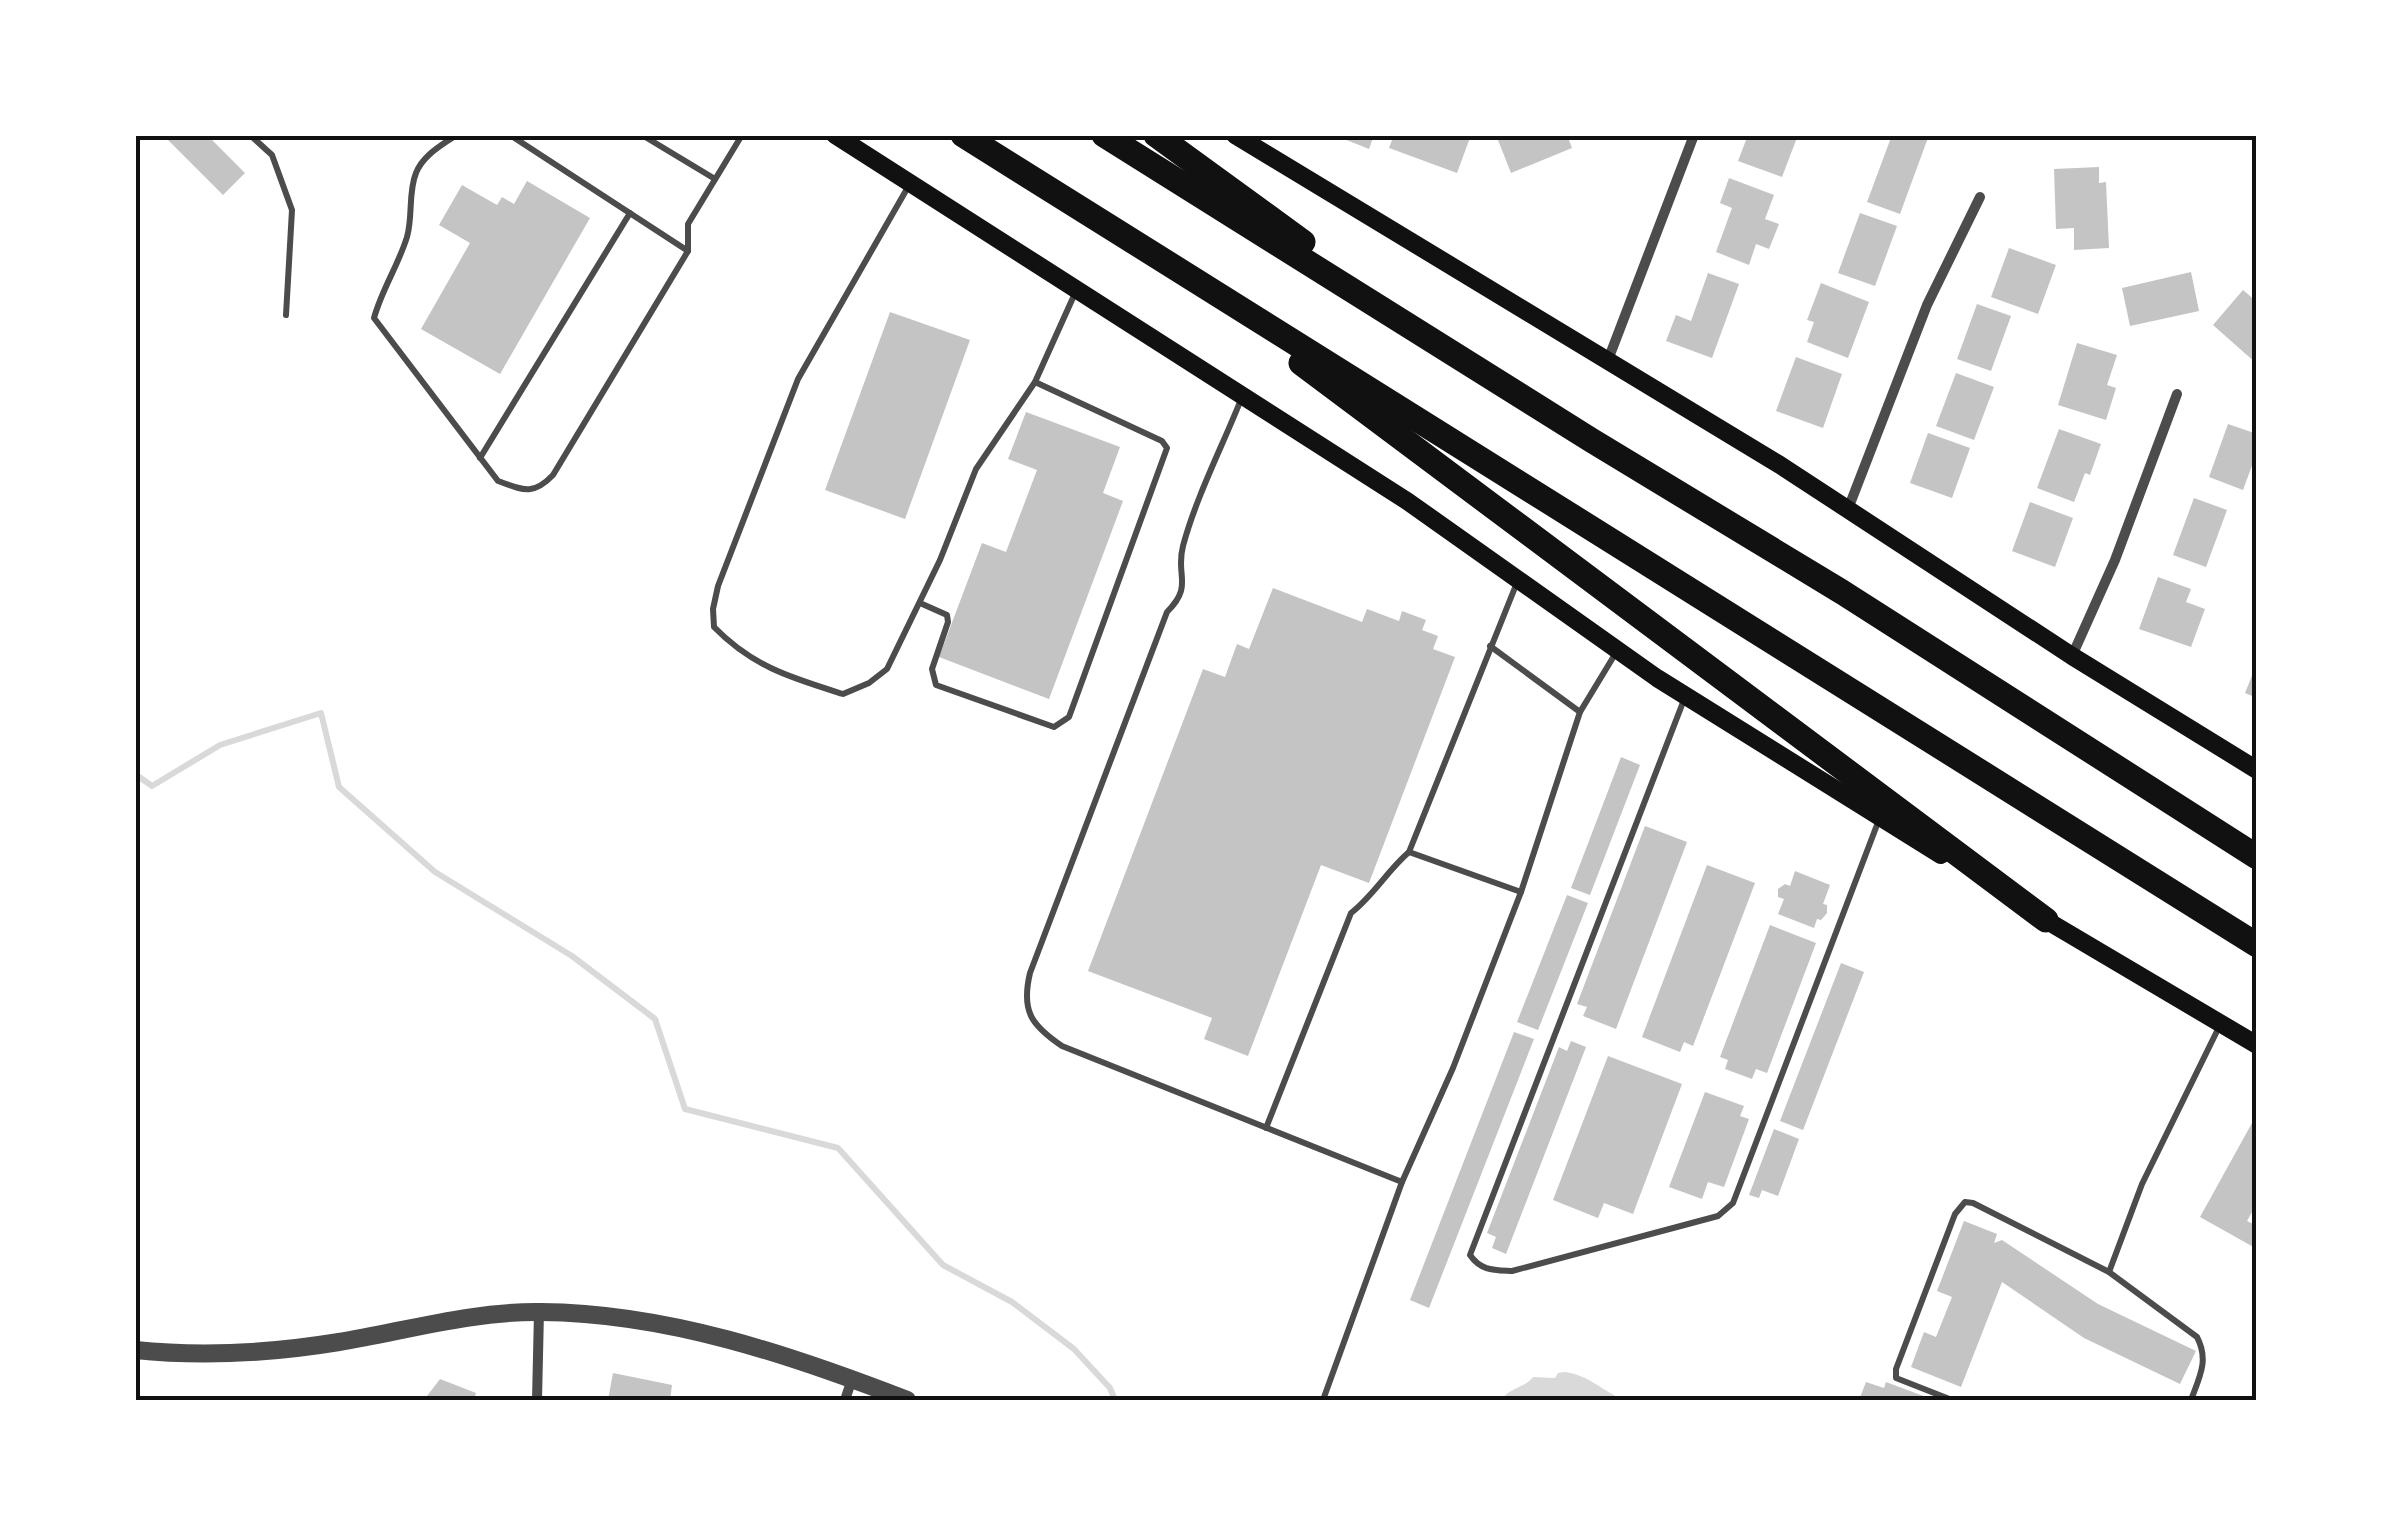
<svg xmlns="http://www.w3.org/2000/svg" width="2392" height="1535" font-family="'Times New Roman',serif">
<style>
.water{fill:#d9d9d9}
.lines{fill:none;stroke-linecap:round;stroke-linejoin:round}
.stream{stroke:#d9d9d9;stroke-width:6}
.building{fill:#c4c4c4}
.service{stroke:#4c4c4c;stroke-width:6}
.minor{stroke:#4c4c4c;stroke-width:10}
.tertiary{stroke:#4c4c4c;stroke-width:18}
.secondary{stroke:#111;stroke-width:18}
.motorway{stroke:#111;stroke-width:25}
.neatline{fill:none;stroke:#111;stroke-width:4}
</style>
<rect width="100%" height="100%" fill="#fff"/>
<path class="water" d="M1565 1372C1589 1375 1602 1391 1624 1400H1502C1508 1388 1525 1388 1533 1377L1555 1378 1558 1373Z"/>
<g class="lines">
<path class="stream" d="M135 774 152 786 220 745 321 713 339 787 435 872 572 956 655 1019 685 1109 838 1148 943 1265 1012 1302 1074 1349 1110 1388 1115 1400"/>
</g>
<g class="building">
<path d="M163 135H207L245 173 223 195Z"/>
<path d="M1334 135H1374L1369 149Z"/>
<path d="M1394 135H1471L1457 173 1389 148Z"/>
<path d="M1496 135H1567L1572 148 1511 173Z"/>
<path d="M1748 135H1798L1782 177 1738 161Z"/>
<path d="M1892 135H1929L1900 214 1867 202Z"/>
<path d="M2099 167V183L2106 182 2109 248 2074 250V228L2056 229 2054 169Z"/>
<path d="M1729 178 1774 195 1765 219 1779 224 1769 249 1756 244 1749 265 1716 252 1732 208 1720 203Z"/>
<path d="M527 181 590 218 500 374 421 329 470 243 439 225 462 185 497 205 502 197 514 204Z"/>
<path d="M1860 213 1897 226 1875 286 1838 273Z"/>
<path d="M2009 248 2056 265 2038 314 1991 297Z"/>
<path d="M2191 272 2199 311 2130 326 2122 288Z"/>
<path d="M1708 273 1739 284 1712 358 1666 341 1676 315 1691 321Z"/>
<path d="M1821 283 1869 302 1848 358 1807 342 1814 322 1807 320Z"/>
<path d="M2243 290 2257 302V364L2213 325Z"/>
<path d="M1977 304 2011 316 1991 371 1957 359Z"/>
<path d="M890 312 970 340 905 519 825 490Z"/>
<path d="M2077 343 2117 355 2107 385 2116 388 2106 420 2058 405Z"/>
<path d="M1796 357 1842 374 1823 428 1776 411Z"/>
<path d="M1956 373 1994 387 1974 440 1936 426Z"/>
<path d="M1026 412 1120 447 1103 493 1123 501 1049 699 939 657 982 543 1006 552 1037 470 1008 459Z"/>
<path d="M2228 424 2257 434V452L2243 490 2209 477Z"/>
<path d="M2059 429 2101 444 2090 475 2085 473 2074 502 2037 488Z"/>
<path d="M1928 433 1970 448 1952 498 1910 483Z"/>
<path d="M2194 498 2227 510 2206 567 2173 555Z"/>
<path d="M2030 502 2073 518 2055 567 2012 551Z"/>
<path d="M2158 577 2191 589 2186 602 2205 609 2191 647 2139 629Z"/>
<path d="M1273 588 1362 622 1367 609 1399 621 1402 611 1426 620 1422 630 1438 636 1433 649 1455 657 1369 883 1321 865 1248 1056 1204 1039 1212 1018 1088 971 1203 669 1225 677 1237 644 1249 649Z"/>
<path d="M2257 663V698L2245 693Z"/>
<path d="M1621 757 1640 765 1590 895 1571 888Z"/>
<path d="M1645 826 1687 842 1616 1029 1583 1016 1587 1007 1577 1004Z"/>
<path d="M1707 865 1755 883 1693 1046 1684 1042 1680 1052 1642 1037Z"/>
<path d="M1795 871 1830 885 1823 904 1827 905V913L1821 920 1817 919 1814 928 1778 914 1784 899 1778 897V889L1785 884 1790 886Z"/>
<path d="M1567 895 1588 903 1538 1030 1517 1022Z"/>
<path d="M1770 925 1816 943 1767 1073 1756 1069 1752 1079 1725 1069 1728 1060 1720 1057Z"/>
<path d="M1841 963 1864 972 1803 1130 1780 1121Z"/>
<path d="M1514 1032 1534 1039 1429 1308 1410 1300Z"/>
<path d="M1571 1041 1586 1047 1506 1254 1492 1248 1496 1237 1487 1233 1559 1047 1567 1051Z"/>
<path d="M1608 1056 1682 1084 1633 1214 1604 1203 1598 1218 1553 1200Z"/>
<path d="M1705 1092 1744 1106 1740 1116 1749 1119 1724 1187 1708 1182 1702 1199 1669 1187Z"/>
<path d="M2252 1123 2257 1126V1203L2247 1221 2257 1226V1249L2200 1217Z"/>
<path d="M1774 1129 1799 1139 1778 1196 1762 1190 1759 1198 1749 1195Z"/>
<path d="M1964 1221 1997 1234 1994 1243 2002 1240 2098 1304 2196 1351 2180 1384 2084 1338 2002 1282 1961 1387 1911 1367 1924 1332 1936 1337 1952 1297 1937 1291Z"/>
<path d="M613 1373 672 1385 670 1400H608Z"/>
<path d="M440 1379 476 1393 474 1400H424Z"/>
<path d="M1866 1382 1884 1388 1886 1382 1934 1400H1859Z"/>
</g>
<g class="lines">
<g class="service">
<path d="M250 135 272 155 292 210 286 315"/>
<path d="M456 135C441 146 423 155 416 173 408 192 413 217 407 237 398 266 382 289 374 318L498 481C523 490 533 496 553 475L688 251V224L742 135"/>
<path d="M510 135 688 251"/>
<path d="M642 135 715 179"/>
<path d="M908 187 798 379 718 586 713 609 714 627C753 667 792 678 843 694L869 683 887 669 940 560 976 469 1035 382 1076 291"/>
<path d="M1242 397C1223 445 1196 497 1183 546 1175 576 1194 585 1167 612L1030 973C1021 1011 1031 1025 1062 1046L1402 1182 1323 1400"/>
<path d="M480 458 630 213"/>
<path d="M920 603 947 615 948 622 932 669 936 685 1054 727 1069 717 1167 448 1162 441 1035 382"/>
<path d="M1490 646 1580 712"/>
<path d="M1685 697 1470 1255C1481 1271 1494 1270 1512 1271L1718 1216 1733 1203 1880 817"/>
<path d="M1409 852 1521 892"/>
<path d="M1266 1128 1351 913C1374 895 1387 871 1409 852L1518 580"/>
<path d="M1402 1182 1453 1068 1521 892 1580 712 1617 651"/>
<path d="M2109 1272 2142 1184 2220 1025"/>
<path d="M1952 1400 1896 1378V1369L1955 1214 1965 1202 1973 1203 2109 1272 2197 1337C2209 1360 2200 1376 2191 1400"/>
</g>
<g class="minor">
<path d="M1608 360 1694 135"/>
<path d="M1848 509 1927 305 1980 197"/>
<path d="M2072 656 2115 560 2177 394"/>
<path d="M537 1400 539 1312"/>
<path d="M845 1400 852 1379"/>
</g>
<path class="tertiary" d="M135 1350C202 1357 272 1353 339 1342 405 1331 473 1311 541 1312 667 1313 791 1355 907 1400"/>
<g class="secondary">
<path d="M835 135 1407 501 1657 678 1941 855"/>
<path d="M1235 135 1780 465 2072 656 2257 770"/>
<path d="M2039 916 2257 1045"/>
</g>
<g class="motorway">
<path d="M963 135 2257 945"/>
<path d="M1104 135 1591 440 1842 592 2257 857"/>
<path d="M1156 135 1303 242"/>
<path d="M1301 363 2046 920"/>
</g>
</g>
<rect width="2392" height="1535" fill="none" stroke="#ffffff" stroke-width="275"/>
<rect x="138" y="138" width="2116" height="1260" class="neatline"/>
</svg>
